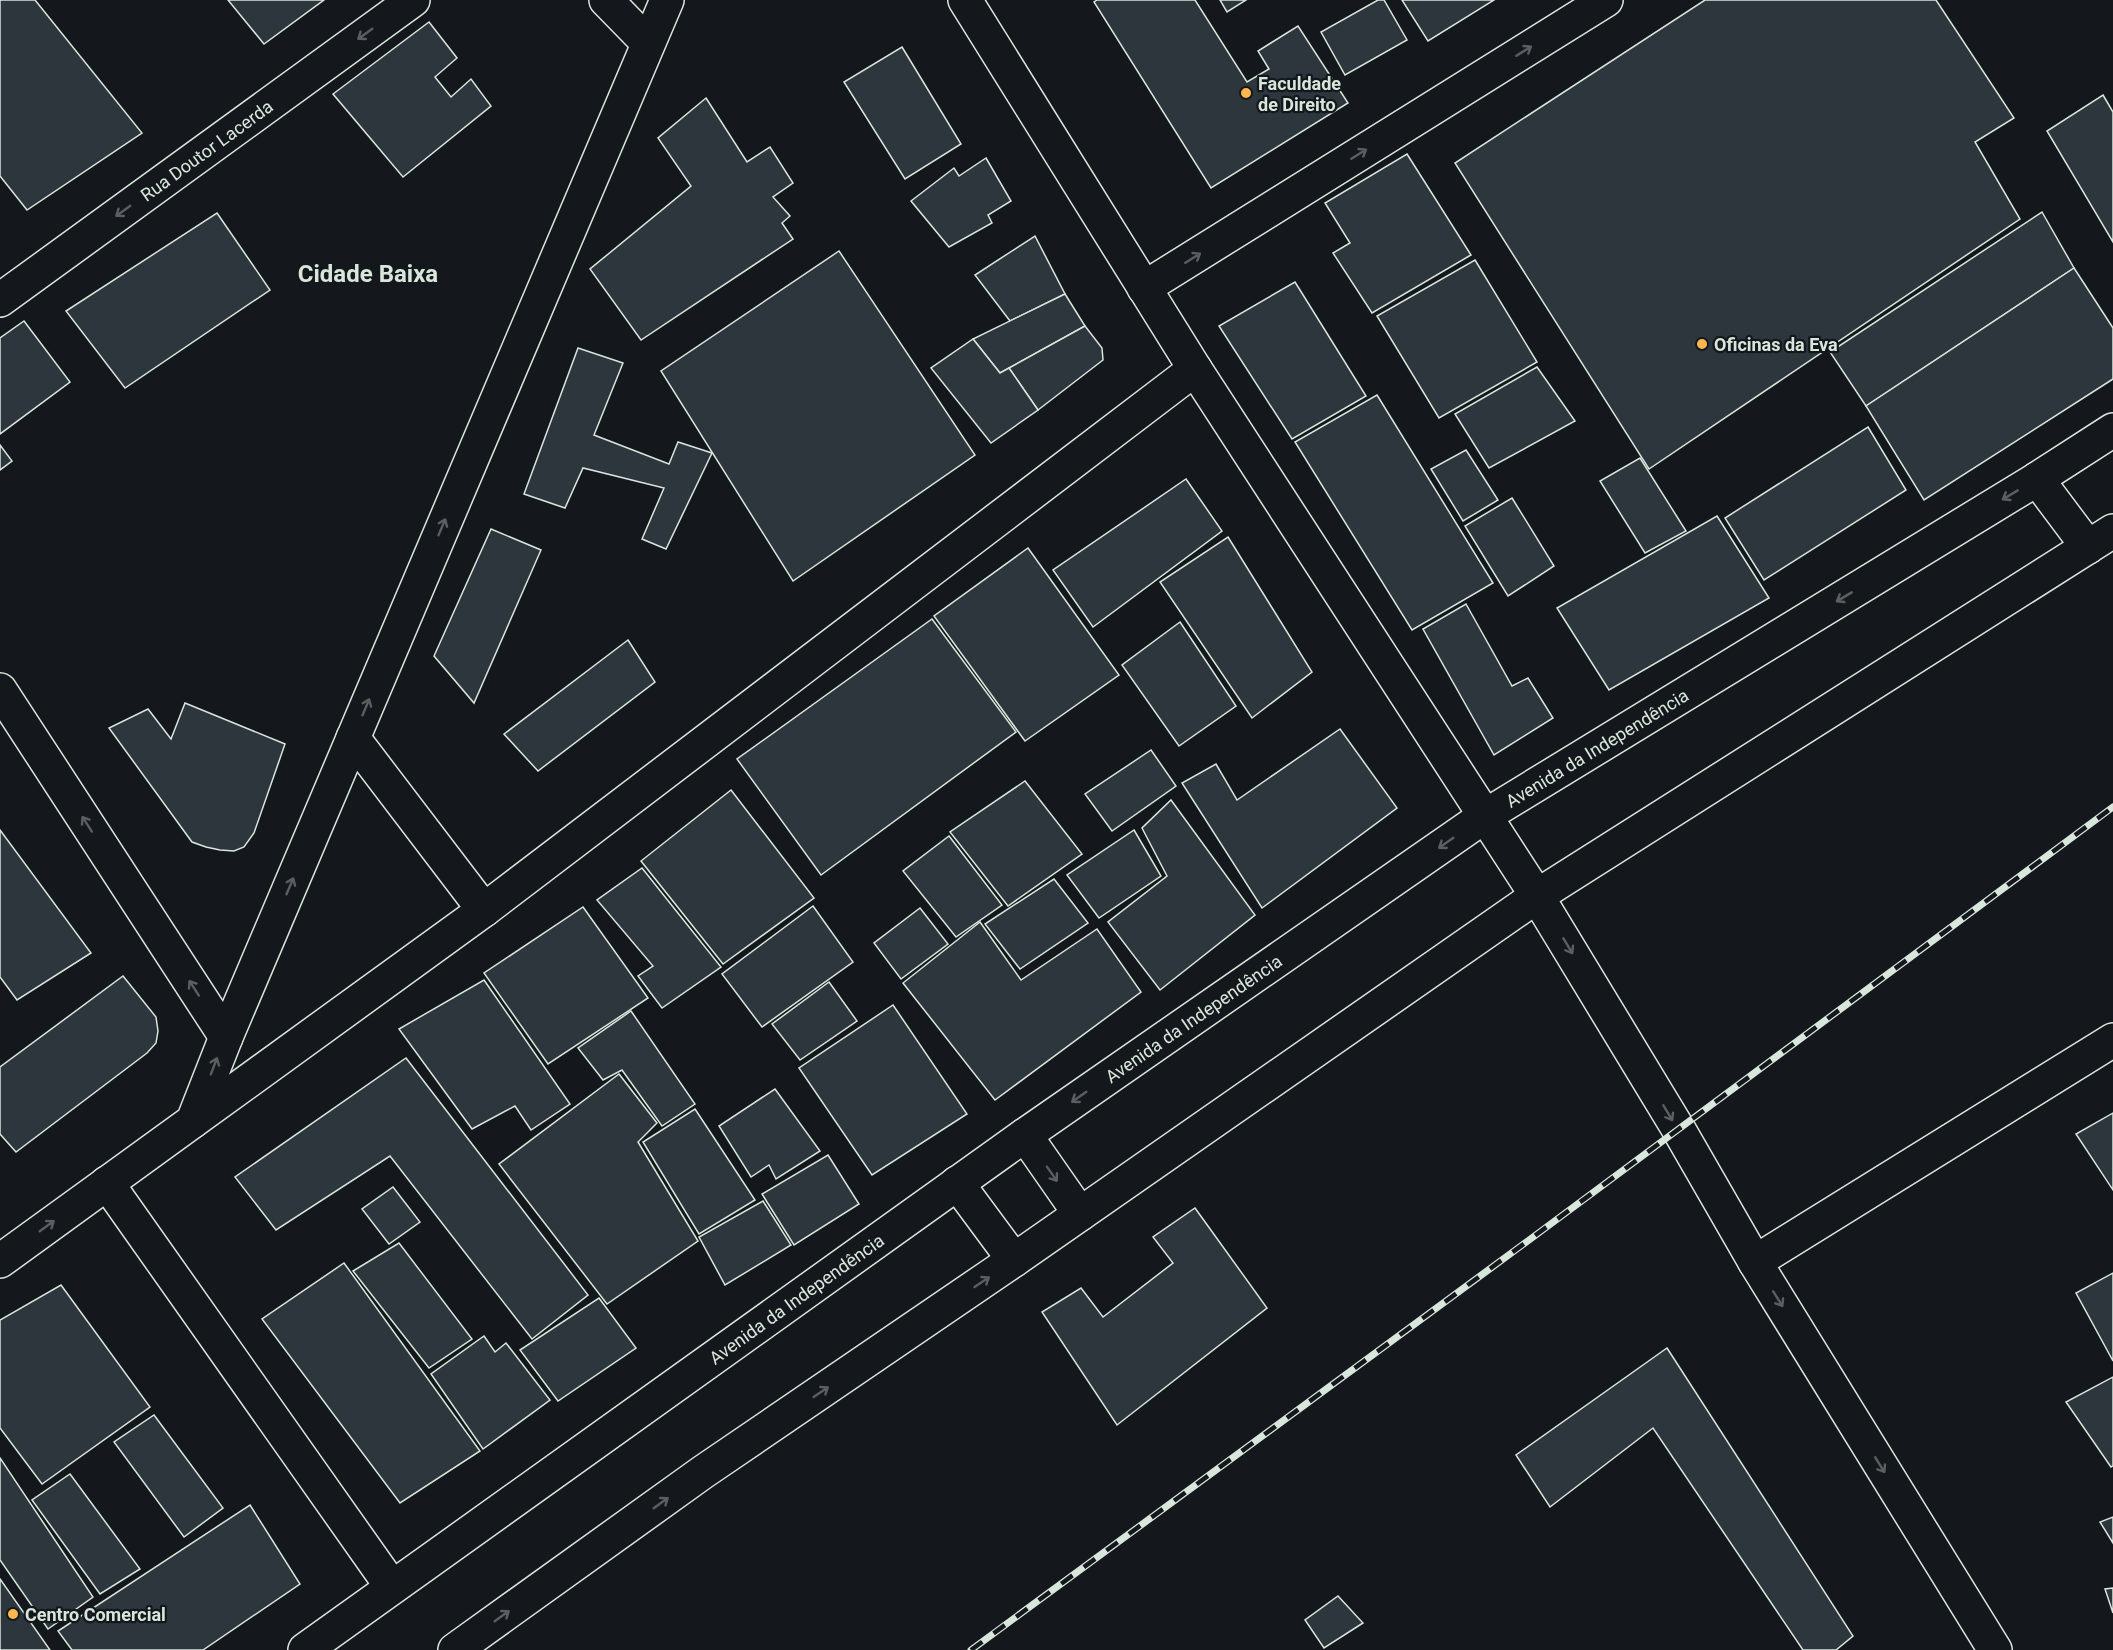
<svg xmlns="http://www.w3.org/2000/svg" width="2113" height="1650" font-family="Roboto,sans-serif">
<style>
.building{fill:#2c363c;stroke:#d8e6dc;stroke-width:1.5}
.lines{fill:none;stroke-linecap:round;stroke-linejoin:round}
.street-casing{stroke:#d8e6dc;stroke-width:36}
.secondary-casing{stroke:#d8e6dc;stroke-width:36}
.primary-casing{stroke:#d8e6dc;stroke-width:36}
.street{stroke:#14181c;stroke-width:33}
.secondary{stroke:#14181c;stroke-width:33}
.primary{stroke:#14181c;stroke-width:33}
.rail-casing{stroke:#d8e6dc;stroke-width:7}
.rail{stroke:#14181c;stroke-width:4.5;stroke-dasharray:14;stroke-linecap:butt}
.oneway{stroke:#59605f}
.poi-dot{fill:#ffb74d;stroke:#14181c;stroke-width:2}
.labels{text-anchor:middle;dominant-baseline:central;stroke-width:4.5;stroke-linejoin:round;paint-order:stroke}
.poi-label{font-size:18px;font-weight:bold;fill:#d8e6dc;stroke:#14181c;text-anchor:start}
.street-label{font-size:18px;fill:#d8e6dc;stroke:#14181c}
.district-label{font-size:24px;font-weight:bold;fill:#d8e6dc;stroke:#14181c}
</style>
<rect width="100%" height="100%" fill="#14181c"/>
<g class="building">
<path d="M0 0H35L142 133 27 210 0 176Z"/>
<path d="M228 0H324L264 44Z"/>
<path d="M1097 0H1195L1247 82 1269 69 1258 51 1298 26 1348 103 1211 188 1094 2Z"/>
<path d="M1220 0H1246L1227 12Z"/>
<path d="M1378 0H1384L1407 40 1345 75 1321 32Z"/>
<path d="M1402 0H1494L1428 41Z"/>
<path d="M1705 0H1936L2014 118 1975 142 2020 219 1649 469 1455 163Z"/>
<path d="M429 22 457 58 435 77 451 97 471 79 491 106 403 177 333 94Z"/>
<path d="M902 47 961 144 905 179 844 82Z"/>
<path d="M2103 95 2113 112V242L2047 131Z"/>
<path d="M706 98 747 162 770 147 793 183 773 197 790 216 782 223 793 239 641 340 590 269 691 186 658 138Z"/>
<path d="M1407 154 1471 255 1372 313 1333 253 1350 243 1325 203Z"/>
<path d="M986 158 1011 201 988 215 992 223 949 247 911 201 954 168 959 176Z"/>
<path d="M2042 212 2074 268 1866 406 1830 352Z"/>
<path d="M217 213 270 290 125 388 66 311Z"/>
<path d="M1035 236 1065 294 1010 321 975 275Z"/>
<path d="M839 251 975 455 793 581 661 371Z"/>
<path d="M1475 260 1537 362 1439 418 1377 316Z"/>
<path d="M2074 268 2113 328V379L1924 500 1866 406Z"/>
<path d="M1295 282 1366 396 1292 439 1219 326Z"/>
<path d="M1065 294 1085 326 1000 373 973 339Z"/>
<path d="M24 321 70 382 0 434V338Z"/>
<path d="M1085 326 1102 348 1103 360 1038 410 1009 368Z"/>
<path d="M973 339 1000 373 1009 368 1038 410 991 443 931 368Z"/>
<path d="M578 348 623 363 594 435 669 464 678 442 712 453 666 549 642 539 664 488 583 468 565 508 524 494Z"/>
<path d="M1537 367 1575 421 1489 468 1455 414Z"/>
<path d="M1377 395 1493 583 1412 630 1295 442Z"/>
<path d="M1868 427 1906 490 1764 580 1725 518Z"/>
<path d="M0 445 12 461 0 470Z"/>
<path d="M1466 450 1498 500 1463 521 1431 469Z"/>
<path d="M1640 458 1686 531 1645 553 1600 481Z"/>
<path d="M1186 479 1222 531 1093 627 1053 570Z"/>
<path d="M1512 498 1554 566 1508 596 1465 526Z"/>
<path d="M1717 516 1769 598 1609 690 1557 608Z"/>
<path d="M491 529 541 550 474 703 434 656Z"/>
<path d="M1228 537 1312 672 1252 718 1160 582Z"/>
<path d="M1028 548 1119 675 1025 741 934 616Z"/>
<path d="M1466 604 1512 686 1528 678 1553 718 1494 755 1423 629Z"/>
<path d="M932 619 1016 732 821 875 737 759Z"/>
<path d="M1180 622 1236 706 1179 746 1122 665Z"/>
<path d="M628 640 655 682 538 771 504 734Z"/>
<path d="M185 703 285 744 254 833 244 847 234 851 220 850 206 847 192 842 109 728 148 709 171 739Z"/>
<path d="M1340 729 1397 808 1262 908 1182 783 1216 764 1237 800Z"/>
<path d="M1151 750 1176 786 1112 831 1085 794Z"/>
<path d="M1025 781 1082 854 1008 906 950 832Z"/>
<path d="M731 790 814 898 723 964 641 861Z"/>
<path d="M1171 800 1255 915 1160 990 1108 922 1167 876 1142 828Z"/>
<path d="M0 830 91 953 17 1000 0 977Z"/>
<path d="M1134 830 1161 876 1099 918 1067 875Z"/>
<path d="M949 836 1002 905 956 937 903 871Z"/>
<path d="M642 868 721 967 662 1008 638 976 653 966 597 900Z"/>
<path d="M1054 879 1088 923 1020 969 985 924Z"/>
<path d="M813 906 853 962 762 1027 722 974Z"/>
<path d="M583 907 648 998 548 1064 484 973Z"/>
<path d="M920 908 948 944 901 979 874 943Z"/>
<path d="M980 922 1021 980 1097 929 1141 992 995 1100 903 983Z"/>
<path d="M123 976 156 1017 158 1031 156 1043 147 1053 16 1152 0 1134V1067Z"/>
<path d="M484 980 570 1104 531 1130 515 1106 472 1129 399 1029Z"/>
<path d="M829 982 857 1021 800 1060 772 1024Z"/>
<path d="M893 1005 967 1114 872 1175 799 1068Z"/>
<path d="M631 1011 695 1104 662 1126 622 1070 603 1080 578 1048Z"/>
<path d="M406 1058 588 1295 532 1339 390 1156 276 1230 235 1177Z"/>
<path d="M619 1074 657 1123 638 1142 698 1241 607 1304 499 1164Z"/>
<path d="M775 1089 820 1151 776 1179 769 1165 751 1177 719 1126Z"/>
<path d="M695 1109 755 1200 699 1234 643 1142Z"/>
<path d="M2113 1113V1190L2076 1134Z"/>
<path d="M828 1155 859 1204 794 1245 762 1194Z"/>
<path d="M393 1187 420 1222 389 1244 362 1209Z"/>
<path d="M763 1201 791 1245 725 1285 699 1237Z"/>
<path d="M1195 1208 1267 1308 1117 1425 1042 1312 1081 1288 1103 1317 1173 1263 1153 1237Z"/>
<path d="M399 1243 472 1339 429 1368 353 1271Z"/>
<path d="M344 1263 480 1451 400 1503 262 1319Z"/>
<path d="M2113 1273V1361L2076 1293Z"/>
<path d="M61 1285 150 1407 42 1484 0 1428V1320Z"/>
<path d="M599 1298 636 1348 558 1401 520 1350Z"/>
<path d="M484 1336 495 1352 506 1343 550 1400 483 1449 431 1374Z"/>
<path d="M1667 1348 1853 1636 1836 1650H1803L1653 1428 1550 1507 1516 1455Z"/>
<path d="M2113 1377V1466L2111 1467 2066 1402Z"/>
<path d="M154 1415 223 1508 184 1537 114 1442Z"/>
<path d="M0 1458 93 1597 48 1629 0 1560Z"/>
<path d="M70 1474 140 1569 100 1594 32 1500Z"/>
<path d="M250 1505 300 1584 203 1650H72L58 1631Z"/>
<path d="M2113 1517V1543L2100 1522Z"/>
<path d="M0 1579 50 1650H0Z"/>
<path d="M2113 1588V1613L2105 1589Z"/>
<path d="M1338 1596 1363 1623 1324 1648 1305 1620Z"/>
</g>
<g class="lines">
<g class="street-casing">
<g id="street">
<path d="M965 0 1195 369 1537 896 1679 1130 1755 1262 1995 1650"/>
<path d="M1144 288 1606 0"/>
<path d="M0 690 226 1037"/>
<path d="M353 738 484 910"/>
<path d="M193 1121 484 910 1195 369"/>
<path d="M107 1183 392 1587"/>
<path d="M1755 1262 2113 1040"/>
</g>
</g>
<g class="secondary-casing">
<g id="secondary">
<path d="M606 0 648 43"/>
<path id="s1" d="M0 300 413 0"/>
<path d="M0 1261 193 1121 226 1037 667 0"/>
</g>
</g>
<g class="primary-casing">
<g id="primary">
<path d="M2037 479 2088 547"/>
<path d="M1025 1135 1080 1214"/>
<path d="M957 1183 1014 1260"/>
<path id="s2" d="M305 1650 1025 1135 1485 816 2037 479 2113 430"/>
<path d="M455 1650 703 1472 1014 1260 1537 896 2113 531"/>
</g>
</g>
<use href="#street" class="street"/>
<use href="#secondary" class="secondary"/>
<use href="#primary" class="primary"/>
<g class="rail-casing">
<path id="rail" d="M971 1650 1525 1243 2113 807"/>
</g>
<use href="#rail" class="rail"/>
</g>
<defs><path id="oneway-shaft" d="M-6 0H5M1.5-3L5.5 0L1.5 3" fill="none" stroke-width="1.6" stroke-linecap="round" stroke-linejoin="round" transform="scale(1.5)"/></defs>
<g class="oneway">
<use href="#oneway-shaft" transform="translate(365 34) rotate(144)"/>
<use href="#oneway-shaft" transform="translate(1524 51) rotate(-32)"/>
<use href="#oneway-shaft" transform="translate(1359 154) rotate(-32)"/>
<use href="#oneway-shaft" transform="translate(123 211) rotate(144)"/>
<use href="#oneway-shaft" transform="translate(1193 258) rotate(-32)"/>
<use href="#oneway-shaft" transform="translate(2010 495) rotate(149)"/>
<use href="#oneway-shaft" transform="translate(442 527) rotate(-67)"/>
<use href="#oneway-shaft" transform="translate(1844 597) rotate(149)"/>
<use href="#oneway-shaft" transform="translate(366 707) rotate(-67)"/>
<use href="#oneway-shaft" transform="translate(87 824) rotate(-123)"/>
<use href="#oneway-shaft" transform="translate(1446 843) rotate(145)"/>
<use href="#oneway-shaft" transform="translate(290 886) rotate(-67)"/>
<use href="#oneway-shaft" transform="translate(1568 946) rotate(59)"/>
<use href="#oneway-shaft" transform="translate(194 988) rotate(-123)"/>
<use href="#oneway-shaft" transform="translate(214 1066) rotate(-69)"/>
<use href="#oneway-shaft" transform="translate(1079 1097) rotate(145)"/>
<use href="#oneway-shaft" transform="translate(1668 1113) rotate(59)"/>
<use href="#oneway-shaft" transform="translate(1052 1174) rotate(55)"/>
<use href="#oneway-shaft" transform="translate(47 1226) rotate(-36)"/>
<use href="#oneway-shaft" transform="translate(982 1282) rotate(-34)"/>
<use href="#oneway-shaft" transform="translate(1778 1299) rotate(58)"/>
<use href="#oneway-shaft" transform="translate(821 1392) rotate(-34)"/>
<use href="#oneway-shaft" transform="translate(1880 1465) rotate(58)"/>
<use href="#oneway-shaft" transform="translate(661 1503) rotate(-36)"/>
<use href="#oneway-shaft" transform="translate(502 1616) rotate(-36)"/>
</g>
<g class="poi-dot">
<circle cx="1246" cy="93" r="6"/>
<circle cx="1702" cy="344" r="6"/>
<circle cx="13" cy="1614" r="6"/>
</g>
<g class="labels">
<g class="poi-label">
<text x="1258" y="83">Faculdade<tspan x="1258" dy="21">de Direito</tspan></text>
<text x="1714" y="344">Oficinas da Eva</text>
<text x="25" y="1614">Centro Comercial</text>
</g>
<g class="street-label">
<text stroke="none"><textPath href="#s1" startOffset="255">Rua Doutor Lacerda</textPath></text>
<text stroke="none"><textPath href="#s2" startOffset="1576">Avenida da Independência</textPath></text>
<text stroke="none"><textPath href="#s2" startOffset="1090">Avenida da Independência</textPath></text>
<text stroke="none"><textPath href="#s2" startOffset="604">Avenida da Independência</textPath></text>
</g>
<g class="district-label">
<text x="368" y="274">Cidade Baixa</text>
</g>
</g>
</svg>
